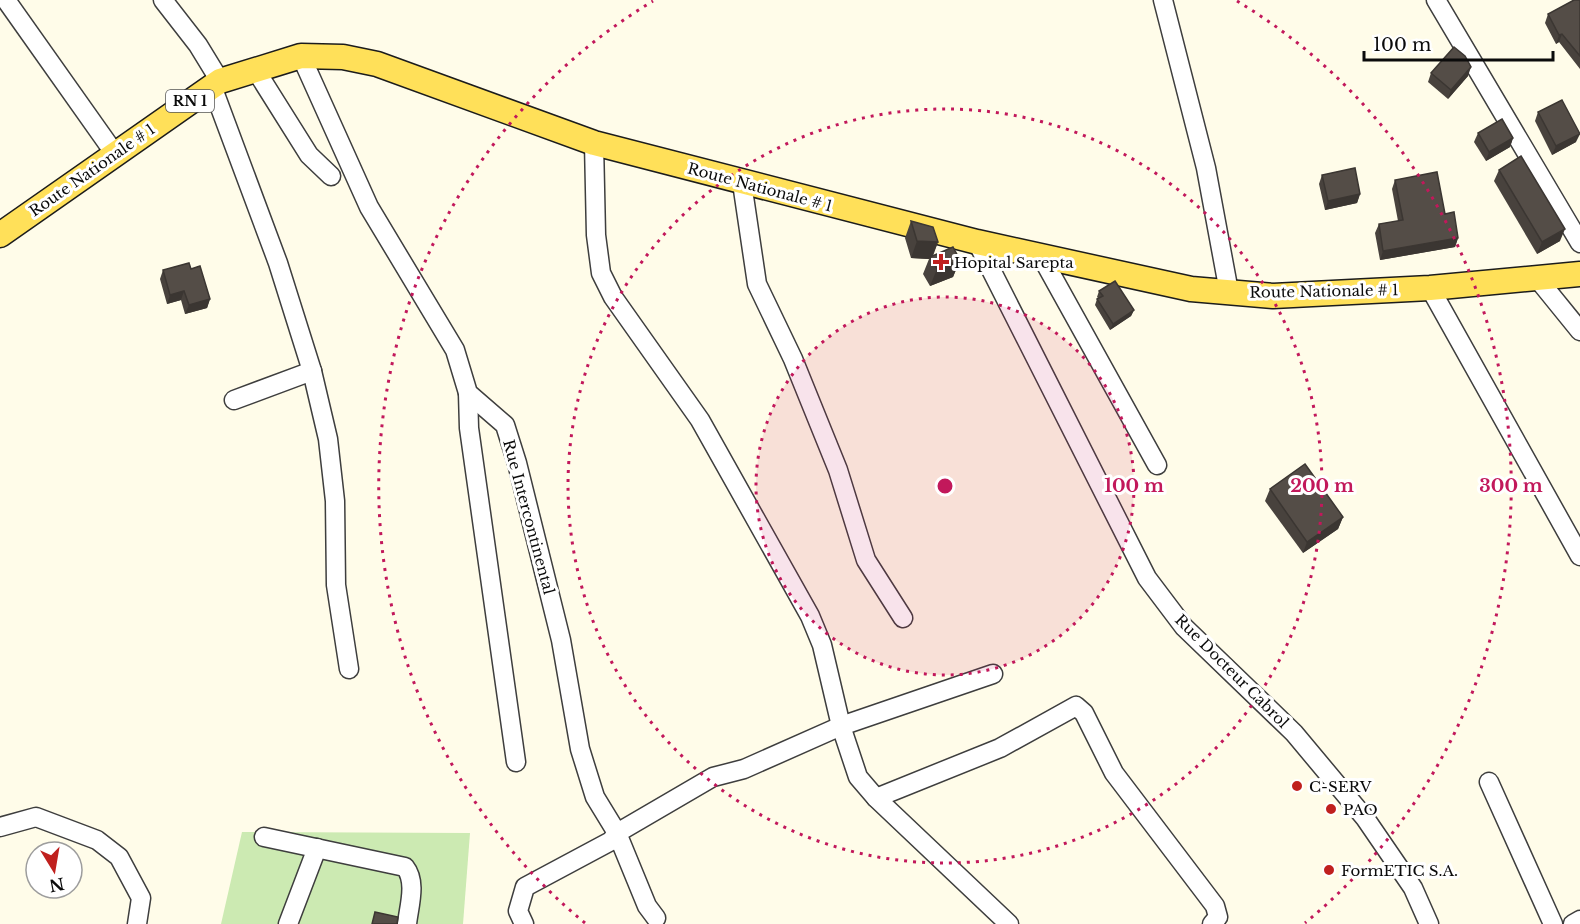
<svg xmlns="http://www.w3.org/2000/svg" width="1580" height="924" font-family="'Libre Baskerville',serif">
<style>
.green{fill:#cceab2}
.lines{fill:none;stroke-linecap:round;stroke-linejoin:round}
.minor-casing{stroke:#3e3e3e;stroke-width:21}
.major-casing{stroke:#1c1c1c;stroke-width:27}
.minor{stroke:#fff;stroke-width:18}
.major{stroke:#ffe059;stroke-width:24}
.wall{fill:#48423d}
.shaded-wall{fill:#3b3632}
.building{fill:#544d47;stroke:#3b3632;stroke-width:1.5}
.ring{fill:none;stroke:#c2185b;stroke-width:3;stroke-dasharray:3 6}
.poi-dot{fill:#c0201e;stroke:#fff;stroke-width:2}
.labels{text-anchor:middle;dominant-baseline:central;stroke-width:6;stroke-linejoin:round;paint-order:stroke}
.shield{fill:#fff;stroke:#545454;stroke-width:1.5}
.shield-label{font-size:14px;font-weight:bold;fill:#0b0b0b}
.street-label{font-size:15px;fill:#0b0b0b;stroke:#fff}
.poi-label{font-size:15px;fill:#0b0b0b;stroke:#fff;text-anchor:start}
.centre{fill:#c2185b;stroke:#fff;stroke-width:3}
.ring-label{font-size:18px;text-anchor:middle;font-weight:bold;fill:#c2185b;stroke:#fff;stroke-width:6;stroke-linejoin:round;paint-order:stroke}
</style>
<rect width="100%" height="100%" fill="#fffce9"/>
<path class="green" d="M242 832 470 833 463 924H221Z"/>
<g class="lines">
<g class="minor-casing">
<g id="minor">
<path d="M6 0 115 154"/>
<path d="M163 0 198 45 220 81"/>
<path d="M1163 0 1206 168 1229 292"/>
<path d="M1436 0 1580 243"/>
<path d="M301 56 369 207 455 350 468 393 505 425 517 463 561 640 580 749 595 797 617 833 647 906 656 918"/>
<path d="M255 69 309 155 331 176"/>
<path d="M212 86 278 263 312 371 328 439 335 501 336 585 349 669"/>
<path d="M594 143 596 235 601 273 613 297 700 420 810 616 822 645 841 726 858 777 876 798 1009 924"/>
<path d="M742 183 757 284 793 359 838 470 866 560 903 618"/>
<path d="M977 242 1147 578 1184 627 1294 733 1365 818 1413 888 1429 924"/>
<path d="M1041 256 1157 465"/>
<path d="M1537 278 1580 331"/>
<path d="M1430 288 1580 556"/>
<path d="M468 393 469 428 516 762"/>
<path d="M234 400 312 371"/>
<path d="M1489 782 1553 924"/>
<path d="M876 798 1000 748 1076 706 1084 713 1114 773 1215 906 1218 917 1212 924"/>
<path d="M0 827 36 817 97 840 119 857 141 898 137 924"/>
<path d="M264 837 405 867C417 882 409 906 407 924"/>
<path d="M288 924 317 848"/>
<path d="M524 924 518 911 525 887 611 841 617 833 713 777 744 769 841 726 993 674"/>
<path d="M1573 924 1580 920"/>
</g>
</g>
<g class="major-casing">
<path id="major" d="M0 235 220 81 301 56 343 57 377 64 594 143 977 242 1191 289 1273 296 1430 288 1580 274"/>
</g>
<use href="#minor" class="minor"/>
<use href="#major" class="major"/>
</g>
<g class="wall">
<path d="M1580 0V69L1559 42 1556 44 1545 23 1548 14Z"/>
<path d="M1431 73 1468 76 1448 99 1428 82Z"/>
<path d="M1538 112 1576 142 1552 155 1535 121Z"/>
<path d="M1478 133 1513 138 1510 147 1486 161 1474 142Z"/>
<path d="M1499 170 1560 241 1537 254 1494 181Z"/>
<path d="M1322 175 1360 194 1357 203 1325 210 1319 184Z"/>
<path d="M1395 180 1445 214 1458 238 1455 247 1380 260 1375 233 1379 224 1398 221 1392 189Z"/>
<path d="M911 221 938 242 933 256 960 260 953 277 930 286 923 274 929 259 911 258 905 238Z"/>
<path d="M191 269 210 299 207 308 185 314 181 300 167 304 160 279 163 270Z"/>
<path d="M1099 291 1134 310 1131 316 1110 330 1095 305 1097 299 1098 298 1097 297Z"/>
<path d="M1270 489 1343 517 1338 529 1303 553 1265 501Z"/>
</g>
<g class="shaded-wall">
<path d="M1562 34 1559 42 1556 44 1559 35Z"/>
<path d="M1471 67 1468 76 1448 99 1451 90Z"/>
<path d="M1580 134 1576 142 1552 155 1556 146Z"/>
<path d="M1513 138 1510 147 1486 161 1489 152Z"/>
<path d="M1360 194 1357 203 1325 210 1328 201Z"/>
<path d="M1565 229 1560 241 1537 254 1542 242Z"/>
<path d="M1458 238 1455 247 1380 260 1383 251Z"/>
<path d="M917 241 938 242 931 259 930 257 929 259 911 258Z"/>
<path d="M960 260 953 277 930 286 937 269Z"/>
<path d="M184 291 181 300 167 304 170 295Z"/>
<path d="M210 299 207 308 185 314 189 305Z"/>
<path d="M1134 310 1131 316 1110 330 1113 324Z"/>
<path d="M1343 517 1338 529 1303 553 1307 542Z"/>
</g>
<g class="building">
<path d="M1574 0H1580V56L1562 34 1559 35 1548 14Z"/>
<path d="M1454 47 1465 56 1471 67 1451 90 1431 73Z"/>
<path d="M1562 100 1580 134 1556 146 1538 112Z"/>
<path d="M1502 119 1513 138 1489 152 1478 133Z"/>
<path d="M1521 156 1565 229 1542 242 1499 170Z"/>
<path d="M1355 168 1360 194 1328 201 1322 175Z"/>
<path d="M1437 172 1445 214 1454 212 1458 238 1383 251 1379 224 1403 220 1395 180Z"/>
<path d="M911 221 933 227 938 242 917 241Z"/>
<path d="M953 247 960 260 937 269 930 257Z"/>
<path d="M189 263 191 269 200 266 210 299 189 305 184 291 170 295 163 270Z"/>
<path d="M1115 281 1134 310 1113 324 1097 299 1103 296 1099 291Z"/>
<path d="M1305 464 1343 517 1307 542 1270 489Z"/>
<path d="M375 912 398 917 397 924H372Z"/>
</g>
<circle cx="945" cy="486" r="189" fill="#c2185b" fill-opacity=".12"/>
<g class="ring">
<circle cx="945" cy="486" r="189"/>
<circle cx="945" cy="486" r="377"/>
<path d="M585 923A566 566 0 0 1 653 1M1237 1A566 566 0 0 1 1305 923"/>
</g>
<g class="poi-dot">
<path d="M938 253h6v6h6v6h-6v6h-6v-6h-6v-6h6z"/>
<circle cx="1297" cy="786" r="6"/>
<circle cx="1331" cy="809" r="6"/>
<circle cx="1329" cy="870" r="6"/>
</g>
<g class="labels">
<rect class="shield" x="166" y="90" width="48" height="22" rx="4.5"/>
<g class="shield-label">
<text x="190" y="101">RN 1</text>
</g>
<g class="street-label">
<text transform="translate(92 170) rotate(-35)">Route Nationale # 1</text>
<text transform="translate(760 187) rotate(15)">Route Nationale # 1</text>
<text transform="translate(1324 291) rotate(-1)">Route Nationale # 1</text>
<text transform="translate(529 517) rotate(75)">Rue Intercontinental</text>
<text transform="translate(1232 671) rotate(45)">Rue Docteur Cabrol</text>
</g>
<g class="poi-label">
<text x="954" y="262">Hopital Sarepta</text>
<text x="1309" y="786">C-SERV</text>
<text x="1343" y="809">PAO</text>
<text x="1341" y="870">FormETIC S.A.</text>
</g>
</g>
<circle cx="945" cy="486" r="9" class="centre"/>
<g class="ring-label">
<text x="1134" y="492">100 m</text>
<text x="1322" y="492">200 m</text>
<text x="1511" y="492">300 m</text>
</g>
<g transform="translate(54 870) rotate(169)"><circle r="28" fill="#ffffff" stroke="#9d9d9d" stroke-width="1.5"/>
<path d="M0-4.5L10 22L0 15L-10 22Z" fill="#c0201e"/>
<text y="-9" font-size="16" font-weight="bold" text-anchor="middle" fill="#0b0b0b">N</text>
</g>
<path d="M1364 51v9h189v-9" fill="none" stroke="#0b0b0b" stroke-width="3"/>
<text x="1373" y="51" font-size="18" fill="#0b0b0b" stroke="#ffffff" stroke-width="4.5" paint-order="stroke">100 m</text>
</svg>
